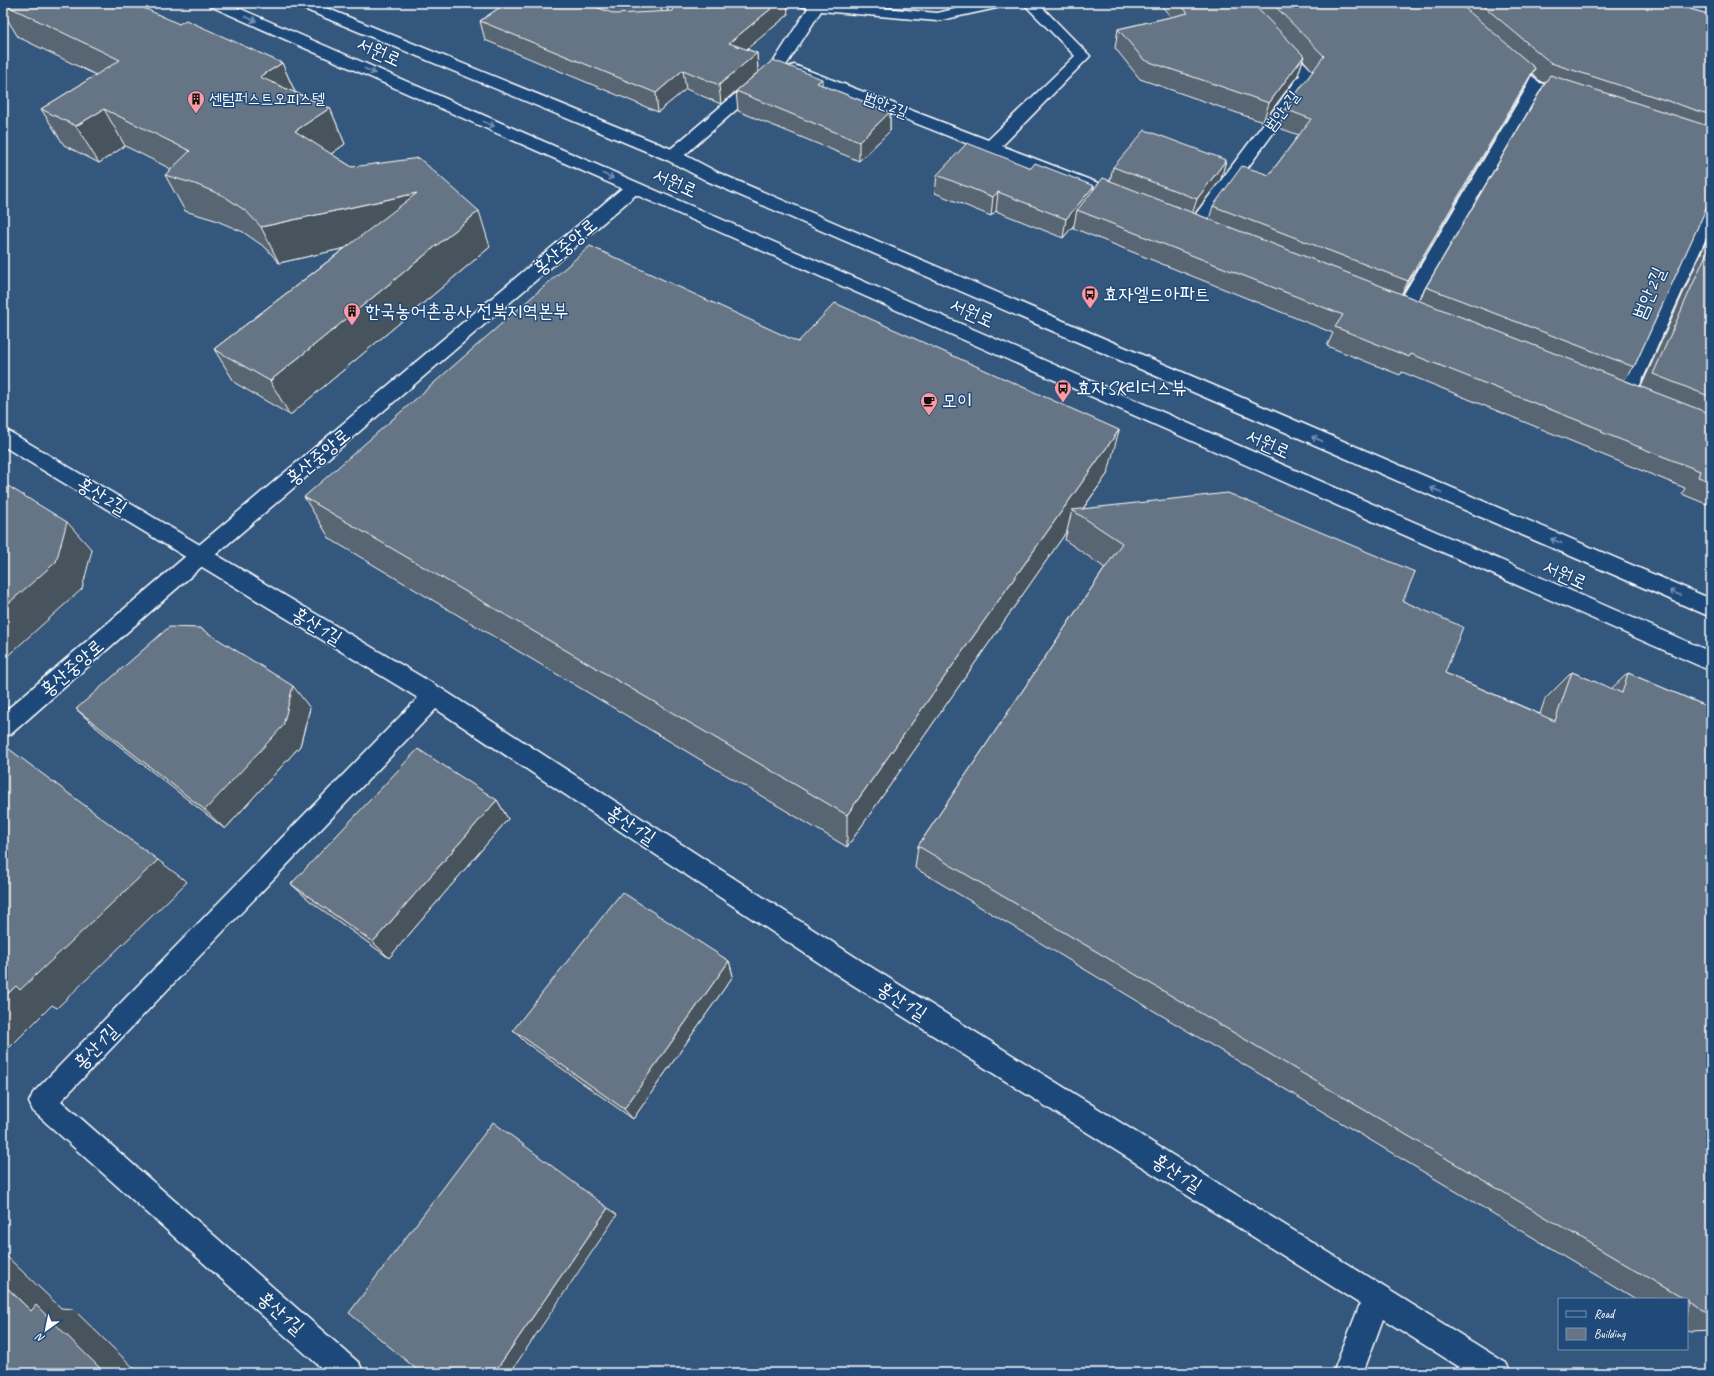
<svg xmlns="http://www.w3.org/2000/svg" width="1714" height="1376" font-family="Caveat,'Poor Story',sans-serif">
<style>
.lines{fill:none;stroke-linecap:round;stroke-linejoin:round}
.minor-casing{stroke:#fff;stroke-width:3}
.tertiary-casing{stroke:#fff;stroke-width:3}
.secondary-casing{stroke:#fff;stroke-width:3}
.minor{fill:#1f4a7a;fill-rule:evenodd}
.tertiary{fill:#1f4a7a;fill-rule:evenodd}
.secondary{fill:#1f4a7a;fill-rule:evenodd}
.wall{fill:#586572;stroke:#fff;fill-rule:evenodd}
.shaded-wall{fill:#47525d;stroke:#fff}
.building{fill:#667585;stroke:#fff}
.oneway{stroke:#7992af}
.labels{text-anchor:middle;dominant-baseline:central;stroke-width:3;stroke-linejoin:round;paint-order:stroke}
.far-poi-label{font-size:16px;fill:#fff;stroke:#1f4a7a;text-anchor:start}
.far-street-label{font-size:16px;fill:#fff;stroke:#1f4a7a}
.street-label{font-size:19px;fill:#fff;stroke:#1f4a7a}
.poi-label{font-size:19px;fill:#fff;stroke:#1f4a7a;text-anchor:start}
</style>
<rect width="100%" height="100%" fill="#34577d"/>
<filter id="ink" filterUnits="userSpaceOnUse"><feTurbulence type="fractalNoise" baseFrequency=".025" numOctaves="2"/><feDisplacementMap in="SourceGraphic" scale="8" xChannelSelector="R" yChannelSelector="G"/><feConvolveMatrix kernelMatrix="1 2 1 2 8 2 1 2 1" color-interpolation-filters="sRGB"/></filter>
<g filter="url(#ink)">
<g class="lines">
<g class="minor-casing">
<g id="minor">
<path d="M799 3H831L937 13 981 3H1008L1006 6 937 21 821 11 785 67 679 160 673 161 667 160 665 156 667 152 774 61 808 8 801 6Z"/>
<path d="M1023 3H1038L1090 56 1002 146 1129 195 1131 199 1129 203 1123 204 1117 203 789 73 786 70 789 67 794 65 799 67 988 140 1075 56Z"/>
<path d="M1231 3H1246L1316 75 1201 231 1195 233 1189 231 1187 227 1189 223 1300 75Z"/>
<path d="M1506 56 1511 58 1540 83 1574 94 1577 97 1574 100 1569 102 1539 92 1410 313 1404 315 1398 313 1395 309 1527 87 1498 61 1501 58Z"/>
<path d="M1711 203V227L1635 396 1633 401 1626 403 1619 401 1617 396 1703 208 1705 204Z"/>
<path d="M3 430 10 432 442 689 863 962 1506 1363 1511 1373H1469L1383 1319 1363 1373H1333L1360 1304 845 980 436 709 61 1101 359 1363 364 1373H327L33 1111 29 1102 33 1093 418 698 3 446Z"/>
</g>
</g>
<g class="tertiary-casing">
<path id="tertiary" d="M633 183 639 184 641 188 639 192 207 562 11 734 3 737V713L193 550 627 184Z"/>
</g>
<g class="secondary-casing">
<g id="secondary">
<path d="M208 3H227L1711 652V671L210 6Z"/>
<path d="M295 3H314L679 152 719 173 1711 599V617L707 181 667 160 297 6Z"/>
</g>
</g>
<use href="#minor" class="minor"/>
<use href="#tertiary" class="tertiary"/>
<use href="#secondary" class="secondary"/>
</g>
<g class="wall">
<path d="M3 3 179 24 282 63 295 92 330 108 345 144 331 154 352 167 490 247 290 415 235 383 214 349 345 248 279 263 266 248 243 232 215 220 185 211 165 175 171 169 125 146 99 163 64 145 41 109 96 75 18 37 3 12Z"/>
<path d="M506 3H670L667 12 788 15 746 49 757 53 758 72 822 85 890 112V131L859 161 738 111 736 91 757 74 721 104 686 89 658 112 485 40 480 21Z"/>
<path d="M1159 3H1669L1711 15V202H1709L1634 367 1624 380 1641 387 1711 231V506L1682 494 1685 488 1588 449V448L1402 372 1400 375 1327 346 1333 333 1073 228 1074 225 1063 238 996 211 991 216 935 193 937 175 1031 168 1094 186 1093 190 1110 181 1113 167 1226 160 1221 179 1195 214 1209 219 1213 206 1269 175 1299 135 1279 128 1285 109 1313 71 1303 60 1298 75 1263 122 1140 79 1115 48 1118 29 1171 17ZM1532 74 1541 82 1545 83 1426 287 1419 301 1402 294 1525 87Z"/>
<path d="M798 342 1108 473 1083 509 1403 601 1445 673 1540 714 1545 699 1572 672 1611 689 1628 673 1711 708V1331L1692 1332 1687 1330V1299H1636L915 868 918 846 1105 568 1065 540 1067 531 847 847 330 539 304 497Z"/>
<path d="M310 708 300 746 225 829 99 730 76 709Z"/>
<path d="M497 800 508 819 389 958 310 901 291 884Z"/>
<path d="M729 961 733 976 633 1119 526 1043 513 1030Z"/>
</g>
<g class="shaded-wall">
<path d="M661 3H670L663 21Z"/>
<path d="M778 3H787L788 15 731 62 729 43Z"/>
<path d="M757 53 758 72 721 104 719 85Z"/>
<path d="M1304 56 1298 75 1263 122 1269 103Z"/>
<path d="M282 63 298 99 260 77Z"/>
<path d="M1535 68 1525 87 1399 299 1408 281Z"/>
<path d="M683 70 686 89 658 112 656 93Z"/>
<path d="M822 79V98L817 83Z"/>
<path d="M330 108 345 144 311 168 295 131Z"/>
<path d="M104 109 125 146 99 163 76 126Z"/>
<path d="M890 112V131L859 161V142Z"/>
<path d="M1226 160 1221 179 1191 218 1197 199Z"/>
<path d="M1094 186 1090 205 1077 210 1074 225 1063 238 1066 219Z"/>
<path d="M998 192 996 211 991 216 993 197Z"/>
<path d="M417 193 430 229 279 263 261 227Z"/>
<path d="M479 211 490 247 290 415 270 381Z"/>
<path d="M1119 430 1108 473 1079 514 1072 510 1067 531 847 847V815Z"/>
<path d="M67 522 92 550 82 589 3 660V608Z"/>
<path d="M293 686 310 708 300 746 225 829 205 810Z"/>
<path d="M497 800 508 819 389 958 373 942Z"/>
<path d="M158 860 187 882 57 1008 52 1005 3 1054V998L16 986Z"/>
<path d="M729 961 733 976 633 1119 624 1109Z"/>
<path d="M608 1208 617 1215 510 1373H494Z"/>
<path d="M3 1253 61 1308 73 1309 139 1373H105L31 1311 3 1284Z"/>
</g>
<g class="building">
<path d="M3 3H133L179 24 186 20 282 63 260 77 330 108 295 131 352 167 419 158 479 211 270 381 214 349 417 193 261 227 247 212 224 196 195 184 165 175 190 151 104 109 76 126 41 109 120 60 3 4Z"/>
<path d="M506 3H585L615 14 673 11 676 3H778L729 43 757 53 719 85 683 70 656 93 480 21Z"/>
<path d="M1179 3H1252L1304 56 1269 103 1144 60 1118 29 1188 13Z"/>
<path d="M1272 3H1459L1535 68 1408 281 1213 206 1242 166 1269 175 1311 119 1285 109 1324 56Z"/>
<path d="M1480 3H1669L1711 15V115L1551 63Z"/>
<path d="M773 60 822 79 817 83 890 112 859 142 736 91Z"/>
<path d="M1550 75 1711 127V198L1634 367 1426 287Z"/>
<path d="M1145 130 1226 160 1197 199 1113 167Z"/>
<path d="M967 143 1031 168 1035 163 1094 186 1066 219 998 192 993 197 937 175Z"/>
<path d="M1103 178 1711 414V482L1698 477 1700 471 1601 432 1602 430 1411 354 1409 357 1335 327 1343 315 1077 210Z"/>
<path d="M1711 243V397L1653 374Z"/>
<path d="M590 246 798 342 835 303 1119 430 847 815 304 497Z"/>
<path d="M3 483 67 522 56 562 3 608Z"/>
<path d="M1228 493 1415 572 1403 601 1463 627 1445 673 1555 721 1572 672 1622 693 1628 673 1711 708V1315L1687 1301V1299H1684L918 846 1122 543 1072 510Z"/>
<path d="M169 627 200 628 293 686 283 726 205 810 76 709Z"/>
<path d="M5 746 158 860 20 990 16 986 3 998V748Z"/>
<path d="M418 749 497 800 373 942 291 884Z"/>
<path d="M622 892 729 961 624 1109 513 1030Z"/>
<path d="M493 1122 608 1208 494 1373H421L349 1313Z"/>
<path d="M3 1284 31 1311 36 1305 105 1373H3Z"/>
</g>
<defs><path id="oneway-shaft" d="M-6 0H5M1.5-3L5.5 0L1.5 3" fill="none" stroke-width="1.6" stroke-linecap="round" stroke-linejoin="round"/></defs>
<g class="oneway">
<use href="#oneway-shaft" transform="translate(251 19) rotate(24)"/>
<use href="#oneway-shaft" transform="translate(370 71) rotate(24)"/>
<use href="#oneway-shaft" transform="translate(489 124) rotate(24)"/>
<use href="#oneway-shaft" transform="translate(608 176) rotate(24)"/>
<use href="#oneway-shaft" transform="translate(1317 439) rotate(-157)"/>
<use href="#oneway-shaft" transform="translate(1436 490) rotate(-157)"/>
<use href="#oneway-shaft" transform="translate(1556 541) rotate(-157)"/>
<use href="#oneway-shaft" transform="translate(1675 593) rotate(-157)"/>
</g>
</g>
<defs>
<g id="building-pin" transform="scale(0.9)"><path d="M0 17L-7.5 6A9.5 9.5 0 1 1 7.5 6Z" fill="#ff9aa2" stroke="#1f4a7a"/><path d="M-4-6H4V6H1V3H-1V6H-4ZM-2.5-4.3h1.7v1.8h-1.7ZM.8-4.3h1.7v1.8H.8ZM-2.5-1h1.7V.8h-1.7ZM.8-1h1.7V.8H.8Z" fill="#111"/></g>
<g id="bus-pin" transform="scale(0.9)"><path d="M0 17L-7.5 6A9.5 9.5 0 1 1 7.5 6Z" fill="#ff9aa2" stroke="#1f4a7a"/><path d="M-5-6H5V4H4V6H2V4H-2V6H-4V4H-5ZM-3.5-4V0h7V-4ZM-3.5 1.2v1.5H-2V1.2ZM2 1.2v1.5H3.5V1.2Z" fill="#111"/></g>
<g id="cafe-pin" transform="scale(0.9)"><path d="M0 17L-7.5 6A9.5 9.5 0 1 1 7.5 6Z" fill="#ff9aa2" stroke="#1f4a7a"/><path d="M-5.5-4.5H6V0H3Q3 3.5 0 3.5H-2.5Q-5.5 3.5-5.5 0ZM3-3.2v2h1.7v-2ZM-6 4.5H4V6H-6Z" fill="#111"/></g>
</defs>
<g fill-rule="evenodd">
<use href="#building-pin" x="196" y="99"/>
<use href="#bus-pin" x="1090" y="294"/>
<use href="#building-pin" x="352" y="311"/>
<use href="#bus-pin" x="1063" y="388"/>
<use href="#cafe-pin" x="929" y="401"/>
</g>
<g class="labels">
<g class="far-poi-label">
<text x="209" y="99">센텀퍼스트오피스텔</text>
</g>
<g class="far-street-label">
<text transform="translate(886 105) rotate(21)">범안2길</text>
<text transform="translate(1282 111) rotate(-53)">범안2길</text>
</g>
<g class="street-label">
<text transform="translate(379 52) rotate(24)">서원로</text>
<text transform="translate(675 183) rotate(24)">서원로</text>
<text transform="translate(565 247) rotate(-40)">홍산중앙로</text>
<text transform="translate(1649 293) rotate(-66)">범안2길</text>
<text transform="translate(972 313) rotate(24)">서원로</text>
<text transform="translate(1268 444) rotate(24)">서원로</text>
<text transform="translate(318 457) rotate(-40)">홍산중앙로</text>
<text transform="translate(102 496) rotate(31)">홍산2길</text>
<text transform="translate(1565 575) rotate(24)">서원로</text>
<text transform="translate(317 626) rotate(31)">홍산1길</text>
<text transform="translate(72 668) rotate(-41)">홍산중앙로</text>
<text transform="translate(631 825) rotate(33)">홍산1길</text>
<text transform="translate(902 1001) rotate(32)">홍산1길</text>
<text transform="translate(96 1047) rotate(-46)">홍산1길</text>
<text transform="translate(1177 1173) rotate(32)">홍산1길</text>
<text transform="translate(281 1313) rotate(41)">홍산1길</text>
</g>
<g class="poi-label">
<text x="1103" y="294">효자엘드아파트</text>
<text x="365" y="311">한국농어촌공사 전북지역본부</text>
<text x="1076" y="388">효자SK리더스뷰</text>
<text x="942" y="401">모이</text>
</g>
</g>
<rect width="1714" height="1376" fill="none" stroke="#1f4a7a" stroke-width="16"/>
<rect x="8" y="8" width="1698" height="1360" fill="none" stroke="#fff" stroke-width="1.5" filter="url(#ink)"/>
<rect x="1558" y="1298" width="130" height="52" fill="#1f4a7a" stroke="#7992af"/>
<rect x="1566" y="1311" width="20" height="6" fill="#1f4a7a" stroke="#7992af"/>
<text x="1594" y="1318" font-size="12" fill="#ffffff">Road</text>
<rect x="1566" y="1328" width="20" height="12" fill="#667585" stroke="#7992af"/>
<text x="1594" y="1338" font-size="12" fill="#ffffff">Building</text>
<g transform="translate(46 1330) rotate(213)" stroke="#1f4a7a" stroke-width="3" paint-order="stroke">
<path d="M0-3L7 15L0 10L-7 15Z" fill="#ffffff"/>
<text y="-6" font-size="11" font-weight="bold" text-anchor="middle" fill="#ffffff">N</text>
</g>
</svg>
